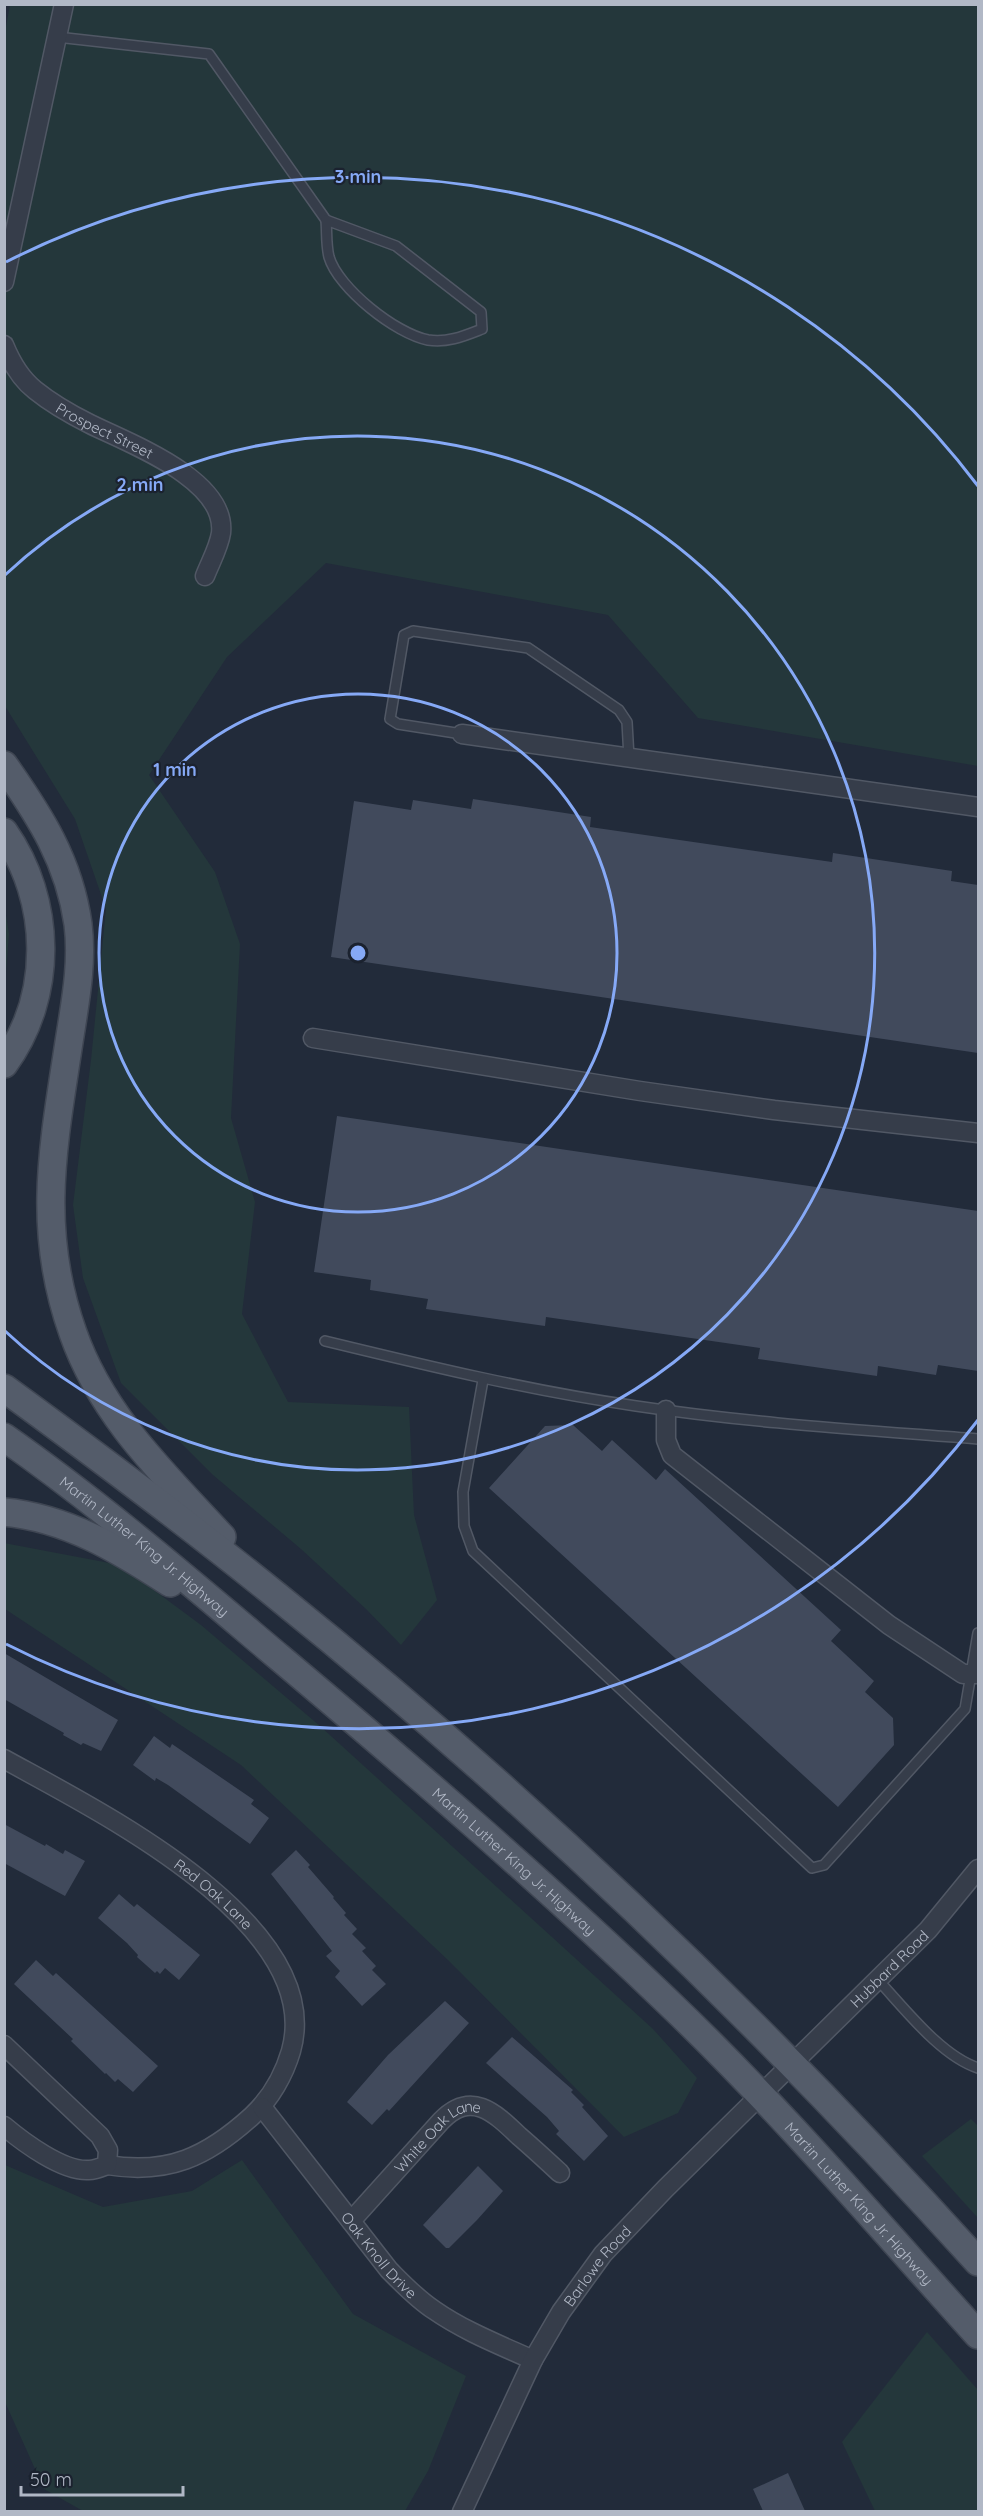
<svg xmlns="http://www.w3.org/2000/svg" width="983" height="2516" font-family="Quicksand,sans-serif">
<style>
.green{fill:#24373b}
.building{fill:#414a5c}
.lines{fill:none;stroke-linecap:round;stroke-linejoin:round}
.service-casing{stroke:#515865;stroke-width:12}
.minor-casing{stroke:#515865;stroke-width:21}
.primary-casing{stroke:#3f4653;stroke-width:30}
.service{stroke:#363d4a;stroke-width:9}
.minor{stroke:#363d4a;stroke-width:18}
.primary{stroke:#545c6a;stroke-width:27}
.ring{fill:none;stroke:#86a9f6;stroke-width:3}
.labels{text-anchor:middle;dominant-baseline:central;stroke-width:4.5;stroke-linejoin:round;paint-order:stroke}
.street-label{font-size:15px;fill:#b1b8c6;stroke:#1b222f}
.centre{fill:#86a9f6;stroke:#1b222f;stroke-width:3}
.ring-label{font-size:18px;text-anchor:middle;font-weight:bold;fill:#86a9f6;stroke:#1b222f;stroke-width:4.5;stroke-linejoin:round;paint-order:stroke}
</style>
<rect width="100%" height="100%" fill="#222b3a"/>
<g class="green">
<path d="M10 5H978V766L698 718 608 615 326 563 227 657 149 775 215 872 240 944 231 1118 255 1202 242 1314 288 1402 409 1407 414 1515 437 1600 401 1645 366 1609 301 1549 213 1475 121 1383 83 1278 73 1205 91 1060 106 909 75 819 5 706 4 37Z"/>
<path d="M5 909 9 934 5 985H4Z"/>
<path d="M4 1543 120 1565 201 1625 320 1726 653 2029 697 2078 678 2113 624 2137 449 1961 241 1765 5 1609Z"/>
<path d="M971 2119 978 2126V2218L922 2156Z"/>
<path d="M242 2160 353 2314 466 2376 428 2471 405 2511H83L44 2489 5 2402V2165L103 2207 192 2191Z"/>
<path d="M927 2332 978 2390V2511H875L842 2442Z"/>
</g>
<g class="building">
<path d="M473 799 591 817 590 827 832 862 833 853 952 871 951 881 978 885V1053L331 957 354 801 411 810 413 800 471 809Z"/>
<path d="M337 1116 978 1211V1371L938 1365 936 1375 878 1366 877 1376 758 1359 760 1348 546 1317 545 1326 426 1309 428 1299 370 1290 371 1280 314 1272Z"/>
<path d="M573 1425 602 1451 612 1440 656 1480 665 1469 841 1630 831 1641 874 1681 865 1692 893 1718 894 1745 838 1807 489 1488 545 1426Z"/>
<path d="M4 1653 118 1720 101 1751 83 1743 81 1745 63 1735 64 1733 4 1699Z"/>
<path d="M154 1736 170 1748 172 1744 254 1800 251 1804 269 1818 250 1844 168 1785 156 1778 155 1781 133 1765Z"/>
<path d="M4 1824 45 1846 46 1844 63 1854 65 1850 85 1861 65 1896 4 1863Z"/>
<path d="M296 1850 310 1865 308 1867 334 1897 333 1898 346 1913 344 1915 357 1929 352 1934 366 1948 362 1951 376 1966 372 1970 386 1984 362 2006 335 1977 340 1971 326 1956 332 1951 271 1874Z"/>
<path d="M119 1894 134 1907 137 1904 200 1955 179 1980 165 1968 160 1974 157 1971 155 1973 137 1957 138 1955 127 1943 98 1918Z"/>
<path d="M36 1960 53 1976 56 1973 158 2066 133 2092 118 2079 115 2082 106 2073 105 2074 71 2041 73 2039 14 1984Z"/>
<path d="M445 2001 469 2023 389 2111 387 2109 372 2125 347 2102 388 2055Z"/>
<path d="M512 2037 573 2090 571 2092 584 2105 582 2107 608 2136 584 2161 556 2134 559 2131 547 2117 486 2063Z"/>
<path d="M478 2166 503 2191 477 2220 449 2248H446L423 2225Z"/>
<path d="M788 2473 805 2511H763L753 2489Z"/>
</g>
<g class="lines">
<g class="service-casing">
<g id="service">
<path d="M57 37 209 54 326 220"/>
<path d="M326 220 396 246 481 312 482 329C464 336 448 343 428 340 396 334 338 288 329 257 326 245 327 232 326 220Z"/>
<path d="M462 734 398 724 390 719 404 635 413 631 528 648 619 710 627 722 629 758"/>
<path d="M325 1341C428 1366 531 1391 636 1406 749 1423 864 1430 978 1439"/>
<path d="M483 1380 463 1492 464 1526 473 1551 812 1868 824 1865 965 1709 978 1633"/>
<path d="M878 1980C905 2009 941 2056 978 2068"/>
</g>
</g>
<g class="minor-casing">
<g id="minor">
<path d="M4 282 64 4"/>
<path id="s1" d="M4 345C11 362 21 379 35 390 51 403 72 415 90 424 128 443 227 479 221 533 219 547 210 563 205 576"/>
<path d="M462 734 978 807"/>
<path d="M313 1038 640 1091 774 1110 978 1133"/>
<path d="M666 1410V1440L672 1455 889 1625 963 1674H978"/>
<path id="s2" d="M4 1759C94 1809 327 1923 291 2051 284 2075 270 2099 252 2116 207 2157 168 2175 107 2165"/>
<path d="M4 2045 100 2136 108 2150 107 2165C102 2167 95 2170 89 2170 63 2172 23 2142 4 2126"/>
<path id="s3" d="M262 2107 389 2270C403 2284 417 2299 434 2310 464 2331 500 2345 533 2360"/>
<path id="s4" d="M351 2221 441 2121C471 2090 494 2112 519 2136 533 2148 547 2161 560 2173"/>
<path id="s5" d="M462 2512 533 2360 561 2312 603 2254 665 2189 928 1930 978 1869"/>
</g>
</g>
<g class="primary-casing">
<g id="primary">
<path d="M4 765C40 816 69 861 78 924 83 964 75 1003 69 1042 53 1147 36 1229 73 1333 102 1416 164 1474 222 1537"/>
<path d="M4 832C52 900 54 996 4 1064"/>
<path d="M4 1388C96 1455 188 1524 277 1596 528 1798 762 2023 978 2262"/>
<path id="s6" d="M4 1437C101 1505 190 1582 280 1658 413 1770 544 1883 669 2003 778 2107 877 2223 978 2335"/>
<path d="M4 1512C67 1518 118 1549 170 1583"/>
</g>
</g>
<use href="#service" class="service"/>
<use href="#minor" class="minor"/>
<use href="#primary" class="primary"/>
</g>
<g class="ring">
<circle cx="358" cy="953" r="259"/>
<path d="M5 575A517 517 0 1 1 5 1331"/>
<path d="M978 1420A776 776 0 0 1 6 1644M6 262A776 776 0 0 1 978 486"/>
</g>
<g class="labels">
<g class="street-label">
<text stroke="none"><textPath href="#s1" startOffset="136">Prospect Street</textPath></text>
<text stroke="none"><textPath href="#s6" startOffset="178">Martin Luther King Jr. Highway</textPath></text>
<text stroke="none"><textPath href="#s6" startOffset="664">Martin Luther King Jr. Highway</textPath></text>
<text stroke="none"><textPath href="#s2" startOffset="250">Red Oak Lane</textPath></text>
<text stroke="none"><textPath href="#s5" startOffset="699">Hubbard Road</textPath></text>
<text stroke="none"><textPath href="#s4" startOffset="124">White Oak Lane</textPath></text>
<text stroke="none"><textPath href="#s6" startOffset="1150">Martin Luther King Jr. Highway</textPath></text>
<text stroke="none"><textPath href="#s3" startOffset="189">Oak Knoll Drive</textPath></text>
<text stroke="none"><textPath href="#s5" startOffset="282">Barlowe Road</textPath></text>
</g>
</g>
<circle cx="358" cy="953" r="9" class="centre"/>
<g class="ring-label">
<text x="358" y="183">3 min</text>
<text x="140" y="491">2 min</text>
<text x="175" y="776">1 min</text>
</g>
<rect width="983" height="2516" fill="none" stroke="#b1b8c6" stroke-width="12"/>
<path d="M21 2486v9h162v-9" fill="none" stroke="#b1b8c6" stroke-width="3"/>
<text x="30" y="2486" font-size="18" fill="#b1b8c6" stroke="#1b222f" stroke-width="4.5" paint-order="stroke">50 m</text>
</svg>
